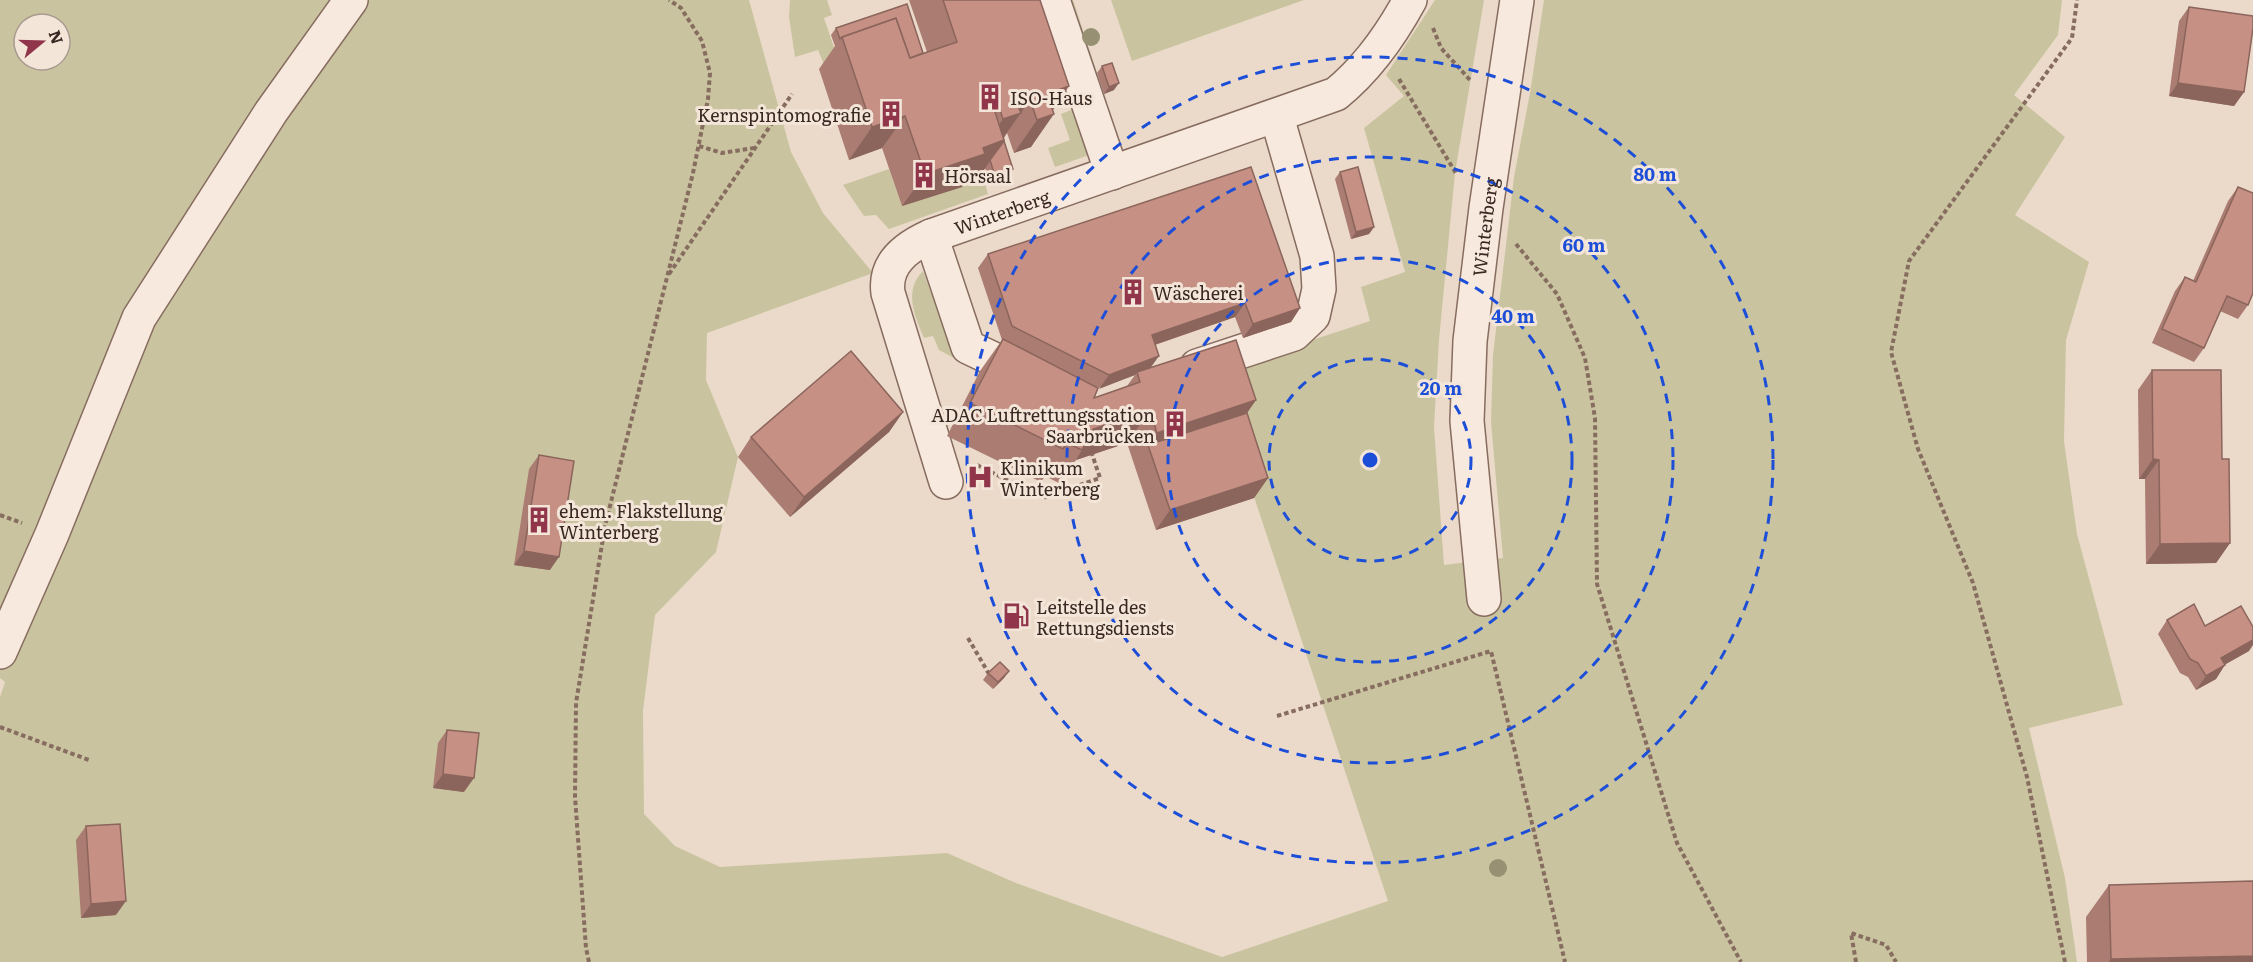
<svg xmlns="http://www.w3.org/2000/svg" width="2253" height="962" font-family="Literata,serif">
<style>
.green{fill:#c9c49f;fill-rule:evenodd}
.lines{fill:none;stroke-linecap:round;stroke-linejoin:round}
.minor-casing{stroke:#876c60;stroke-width:36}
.path{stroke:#876c60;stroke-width:4;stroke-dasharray:4.5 3;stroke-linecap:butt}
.minor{stroke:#f7e9dd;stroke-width:33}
.tree{fill:#979072}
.wall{fill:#aa7c72;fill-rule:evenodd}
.shaded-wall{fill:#8b655c}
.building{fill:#c69084;stroke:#8b655c;stroke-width:1.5}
.ring{fill:none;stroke:#1d4ed8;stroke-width:3;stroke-dasharray:10 8}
.labels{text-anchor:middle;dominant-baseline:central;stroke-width:6;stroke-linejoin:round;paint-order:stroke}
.poi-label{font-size:18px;fill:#392822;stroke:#f3e6d9;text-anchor:start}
.street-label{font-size:18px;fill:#392822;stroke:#f3e6d9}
.centre{fill:#1d4ed8;stroke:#f3e6d9;stroke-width:3}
.ring-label{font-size:18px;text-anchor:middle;font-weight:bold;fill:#1d4ed8;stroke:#f3e6d9;stroke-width:6;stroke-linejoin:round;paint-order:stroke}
</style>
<rect width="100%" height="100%" fill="#ebdaca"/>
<g class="green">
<path d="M0 0H749L791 152 823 213 873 273 707 333 706 380 738 457 716 552 655 615 643 711 644 814 675 846 720 867 947 853 1016 883 1222 957 1388 901 1213 373 1370 321 1361 287 1405 272 1364 128 1404 96 1386 75 1435 0H1484L1455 173 1439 340 1434 427 1444 565 1503 558 1491 422 1493 355 1514 177 1530 93 1544 0H2062L2058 35 2014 95 2065 137 2015 215 2089 262 2066 340 2064 441 2077 534 2123 705 2029 728 2065 878 2077 962H0V697L5 682 0 678ZM24 24H60V60H24Z"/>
<path d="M790 0H827L832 15 824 18 839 62 825 67 818 50 795 57 789 17Z"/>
<path d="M1039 0H1073L1105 97 1091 108 1092 154 1055 167 1048 148 1070 140 1061 114 1076 108Z"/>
<path d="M1111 0H1304L1132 61Z"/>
<path d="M889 169 902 206 982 173 988 194 889 229 876 215 864 216 843 185Z"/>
<path d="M923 271 956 359 939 350 933 336 924 338C915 316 903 291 923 271Z"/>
</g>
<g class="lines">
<g class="minor-casing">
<g id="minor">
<path d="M1053 0 1112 173"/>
<path d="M931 236 968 347 1031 377"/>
<path d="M1197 366 1294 334 1313 316 1319 289 1317 256 1277 117"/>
<path id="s1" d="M946 482 888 293C884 264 906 247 931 236L1336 94C1367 69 1391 35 1410 0"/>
<path id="s2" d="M1484 599 1467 421 1470 341 1486 208 1517 0"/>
<path d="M0 652 52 534 139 318 271 112 351 0"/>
</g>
</g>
<g class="path">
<path d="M1433 28 1441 48 1470 80"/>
<path d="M1399 79 1457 175"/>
<path d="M699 146 722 153 754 148"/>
<path d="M1516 244 1557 294 1585 358 1595 418 1597 584 1677 843 1741 962"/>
<path d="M669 274 792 94"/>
<path d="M977 465 1043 498 1100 478 1092 454"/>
<path d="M0 515 22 523"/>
<path d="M968 638 989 674"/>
<path d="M1277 716 1491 651 1565 962"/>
<path d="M0 727 89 760"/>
<path d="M589 962 586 948 575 797 576 703 605 526 693 173 708 99 710 73 702 41 681 8 669 0"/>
<path d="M1856 962 1851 933 1886 945 1896 962"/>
<path d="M2065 962 2027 777 1973 583 1918 449 1891 352 1909 261 2072 38 2077 0"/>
</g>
<use href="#minor" class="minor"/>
</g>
<g class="tree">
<circle cx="1091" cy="37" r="9"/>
<circle cx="1498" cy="868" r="9"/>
</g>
<g class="wall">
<path d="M909 0H1040L1053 110 1031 147 1014 153 1007 133 1004 138 1008 177 990 183 985 168 982 173 968 177 962 187 902 206 882 148 849 160 819 69 835 46 831 35 836 28 923 53 927 52Z"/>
<path d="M2189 7 2244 92 2234 106 2169 96 2179 21Z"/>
<path d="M1102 66 1114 90 1104 94 1097 73Z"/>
<path d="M1340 172 1374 227 1369 234 1351 239 1335 179Z"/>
<path d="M2238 187 2248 305 2238 319 2220 311 2204 348 2194 362 2152 343 2175 291 2185 277 2193 281 2228 201Z"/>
<path d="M988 254 1300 308 1291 322 1243 338 1235 317 1155 345 1150 368 1256 400 1247 413 1268 478 1254 498 1156 530 1127 443 1076 460 1059 483 1045 476 1041 482 947 436 980 371 1002 340 978 268ZM1135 375 1127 386 1094 398 1098 388Z"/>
<path d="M2152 370 2222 459 2230 543 2216 563 2146 564 2145 479H2139L2138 390Z"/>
<path d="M903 412 889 432 790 517 738 457 751 437Z"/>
<path d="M539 455 550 570 514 565 529 469Z"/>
<path d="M2167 620 2205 626 2249 651 2225 664 2216 679 2196 690 2188 677 2180 673 2158 634Z"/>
<path d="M1009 671 1004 678 993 689 983 680 988 673Z"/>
<path d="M447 730 464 792 433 788 438 743Z"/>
<path d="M86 826 116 915 81 918 76 840Z"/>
<path d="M2109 885 2253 962H2087L2086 917Z"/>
</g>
<g class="shaded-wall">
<path d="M1119 83 1114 90 1104 94 1109 87Z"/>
<path d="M2178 83 2244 92 2234 106 2169 96Z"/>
<path d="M1069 86 1049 116 1054 114 1031 147 1014 153 1037 120 1047 94Z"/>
<path d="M1030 100 1001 141 1004 140 982 173 968 177 962 187 902 206 925 174 983 148 1003 119 1017 104Z"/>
<path d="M905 116 882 148 849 160 872 127Z"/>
<path d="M1013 169 1008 177 990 183 995 176Z"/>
<path d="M1374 227 1369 234 1351 239 1356 232Z"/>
<path d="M1245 303 1235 317 1142 349 1152 335Z"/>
<path d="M1300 308 1291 322 1243 338 1253 324Z"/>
<path d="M1159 356 1149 370 1137 372 1135 375 1099 389 1109 375Z"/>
<path d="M1256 400 1233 433 1148 445 1157 433Z"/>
<path d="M1150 410 1127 443 1076 460 1082 450 1093 429Z"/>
<path d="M903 412 889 432 790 517 804 497Z"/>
<path d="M2153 459 2159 460 2145 479H2139Z"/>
<path d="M1268 478 1254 498 1156 530 1170 510Z"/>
<path d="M2230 543 2216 563 2146 564 2160 544Z"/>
<path d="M524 551 559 557 550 570 514 565Z"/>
<path d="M2253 640V645L2249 651 2212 672 2221 658Z"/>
<path d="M2225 665 2216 679 2196 690 2206 676Z"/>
<path d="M1009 671 1004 678 993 689 998 682Z"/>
<path d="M443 774 474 778 464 792 433 788Z"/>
<path d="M126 901 116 915 81 918 91 904Z"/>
<path d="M2253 956V962H2109L2111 959Z"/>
</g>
<g class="building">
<path d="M943 0H1040L1069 86 1047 94 1054 114 1037 120 1030 100 1017 104 1021 113 1003 119 1000 110 995 112 1004 140 983 148 985 154 925 174 905 116 872 127 842 37 896 18 910 58 957 42Z"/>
<path d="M907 4 923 53 910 58 896 18 842 37 840 39 836 28Z"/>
<path d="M2189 7 2253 16V28L2244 92 2178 83Z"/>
<path d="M1112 63 1119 83 1109 87 1102 66Z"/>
<path d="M1004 141 1013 169 995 176 990 160Z"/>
<path d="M1251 167 1300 308 1253 324 1245 303 1152 335 1159 356 1109 375 1012 326 988 254Z"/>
<path d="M1358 167 1374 227 1356 232 1340 172Z"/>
<path d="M2238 187 2253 193V293L2248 305 2227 296 2204 348 2162 329 2185 277 2196 282Z"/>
<path d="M1003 339 1098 388 1094 398 1140 382 1137 372 1236 340 1256 400 1157 433 1150 410 1093 429 1082 450 1067 443 1063 449 970 403Z"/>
<path d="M851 351 903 412 804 497 751 437Z"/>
<path d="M2152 370H2221L2222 459H2229L2230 543 2160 544 2159 460 2153 459Z"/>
<path d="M1247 413 1268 478 1170 510 1148 445Z"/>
<path d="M539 455 574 461 559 557 524 551Z"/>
<path d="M2194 604 2205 626 2241 606 2253 627V640L2221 658 2225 665 2206 676 2198 663 2190 659 2167 620Z"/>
<path d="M1000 662 1009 671 998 682 988 673Z"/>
<path d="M447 730 479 733 474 778 443 774Z"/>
<path d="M120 824 126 901 91 904 86 826Z"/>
<path d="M2253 881V956L2111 959 2109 885Z"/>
</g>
<g class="ring">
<circle cx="1370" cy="460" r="101"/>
<circle cx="1370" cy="460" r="202"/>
<circle cx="1370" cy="460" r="303"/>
<circle cx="1370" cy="460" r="403"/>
</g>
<defs>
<g id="building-bare" transform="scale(2.07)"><path d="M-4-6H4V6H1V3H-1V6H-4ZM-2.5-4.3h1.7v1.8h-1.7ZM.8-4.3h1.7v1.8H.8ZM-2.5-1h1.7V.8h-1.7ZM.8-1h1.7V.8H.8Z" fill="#91354b" stroke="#f3e6d9" stroke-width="2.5" paint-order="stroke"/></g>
<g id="hospital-bare" transform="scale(2.07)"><path d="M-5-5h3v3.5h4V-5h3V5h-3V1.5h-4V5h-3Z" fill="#91354b" stroke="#f3e6d9" stroke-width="2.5" paint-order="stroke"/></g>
<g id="fuel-bare" transform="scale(2.07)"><path d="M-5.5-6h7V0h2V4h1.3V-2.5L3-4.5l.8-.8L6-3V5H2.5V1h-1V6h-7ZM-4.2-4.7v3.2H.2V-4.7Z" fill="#91354b" stroke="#f3e6d9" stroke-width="2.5" paint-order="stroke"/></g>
</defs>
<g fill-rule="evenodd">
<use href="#building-bare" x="990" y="97"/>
<use href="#building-bare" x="891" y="114"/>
<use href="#building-bare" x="924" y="175"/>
<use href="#building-bare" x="1133" y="292"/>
<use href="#building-bare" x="1175" y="424"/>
<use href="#hospital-bare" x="980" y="477"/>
<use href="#building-bare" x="539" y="520"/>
<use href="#fuel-bare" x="1016" y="616"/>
</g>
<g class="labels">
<g class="poi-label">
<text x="1010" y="97">ISO-Haus</text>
<text x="871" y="114" text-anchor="end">Kernspintomografie</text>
<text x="944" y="175">Hörsaal</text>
<text x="1153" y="292">Wäscherei</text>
<text x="1155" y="414" text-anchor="end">ADAC Luftrettungsstation<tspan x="1155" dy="21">Saarbrücken</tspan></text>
<text x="1000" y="467">Klinikum<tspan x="1000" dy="21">Winterberg</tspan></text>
<text x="559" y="510">ehem. Flakstellung<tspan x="559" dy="21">Winterberg</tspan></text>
<text x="1036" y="606">Leitstelle des<tspan x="1036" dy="21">Rettungsdiensts</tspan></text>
</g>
<g class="street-label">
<text stroke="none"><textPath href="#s1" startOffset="350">Winterberg</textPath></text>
<text stroke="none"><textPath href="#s2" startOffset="374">Winterberg</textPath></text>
</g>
</g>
<circle cx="1370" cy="460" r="9" class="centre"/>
<g class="ring-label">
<text x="1655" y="181">80 m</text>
<text x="1584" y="252">60 m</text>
<text x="1513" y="323">40 m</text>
<text x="1441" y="395">20 m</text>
</g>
<g transform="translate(42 42) rotate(71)"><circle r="28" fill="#f3e6d9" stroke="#a99a90" stroke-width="1.5"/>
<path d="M0-4.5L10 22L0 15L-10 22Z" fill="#91354b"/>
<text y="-9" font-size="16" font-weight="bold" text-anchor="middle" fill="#392822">N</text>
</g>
</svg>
